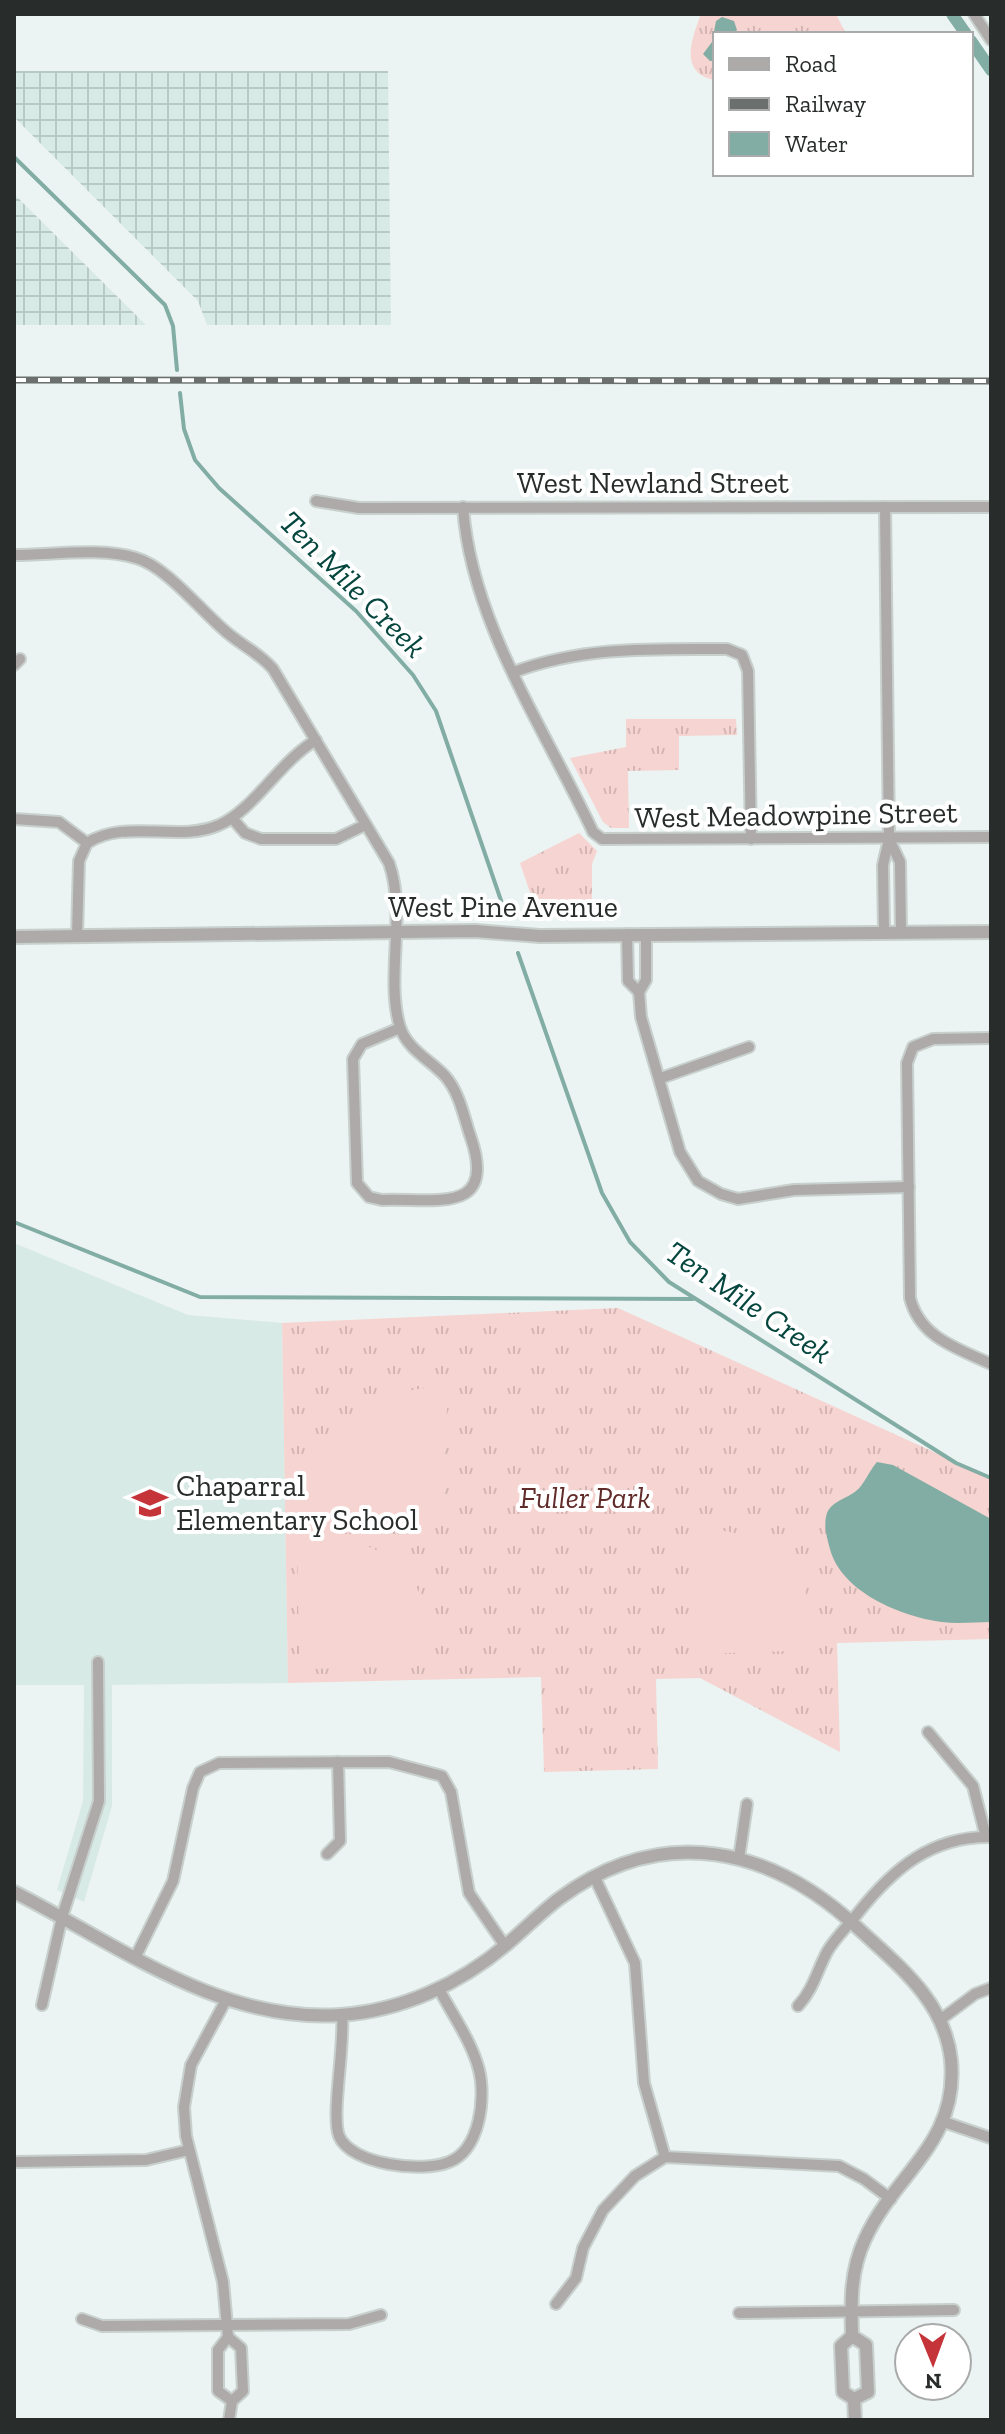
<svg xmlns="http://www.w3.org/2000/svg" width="1005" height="2434" font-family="'Zilla Slab',serif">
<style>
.built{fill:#d8eae6}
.industrial{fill:url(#industrial-grid)}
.grass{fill:url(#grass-tufts)}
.pitch{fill:#f6d4d1}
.water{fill:#82ada4}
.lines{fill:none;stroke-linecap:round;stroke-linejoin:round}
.stream{stroke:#82ada4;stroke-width:4}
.canal{stroke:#82ada4;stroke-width:12}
.minor-casing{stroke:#c8d0ce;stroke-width:14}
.tertiary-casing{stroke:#c8d0ce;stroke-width:16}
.minor{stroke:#adaaa9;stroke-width:10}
.tertiary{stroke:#adaaa9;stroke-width:12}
.rail-casing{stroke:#6b706f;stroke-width:7}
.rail{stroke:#fff;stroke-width:4;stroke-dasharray:12;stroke-linecap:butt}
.labels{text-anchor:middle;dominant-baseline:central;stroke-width:8;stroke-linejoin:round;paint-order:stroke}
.street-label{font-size:30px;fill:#282c2b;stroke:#fff}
.poi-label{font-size:30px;fill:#282c2b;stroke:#fff;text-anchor:start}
.park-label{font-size:30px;font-style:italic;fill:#602b29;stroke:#fff}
.water-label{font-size:32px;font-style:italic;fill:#05473e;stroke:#fff}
</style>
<defs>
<pattern id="industrial-grid" width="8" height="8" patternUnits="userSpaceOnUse" patternTransform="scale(2)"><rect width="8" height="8" fill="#d8eae6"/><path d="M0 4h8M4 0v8" fill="none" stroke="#b9c9c5"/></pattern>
<pattern id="grass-tufts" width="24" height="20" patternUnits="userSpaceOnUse" patternTransform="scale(2)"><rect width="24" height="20" fill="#f6d4d1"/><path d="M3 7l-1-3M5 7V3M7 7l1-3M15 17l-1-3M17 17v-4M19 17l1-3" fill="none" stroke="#d3b6b4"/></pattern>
</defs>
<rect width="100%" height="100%" fill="#ebf4f2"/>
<path class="built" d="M14 1243 188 1315 282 1323 288 1683 112 1685V1806L84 1902 57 1890 83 1801 84 1685H14Z"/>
<g class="industrial">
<path d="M14 71H388L391 325H207L198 301 14 117Z"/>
<path d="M14 194 146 325H14Z"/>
</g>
<g class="grass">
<path d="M701 14H836L846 34H715V80C678 73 692 38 701 14Z"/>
<path d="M626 719H736L737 735 679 736V770L628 771 629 828H611L603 822 570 758 626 747Z"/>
<path d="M579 833 597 851 592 864V912L537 913 520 863Z"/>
<path d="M618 1308 991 1478V1639L837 1643 840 1752 700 1678 656 1679 658 1769 544 1772 541 1677 288 1683 282 1323Z"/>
</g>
<g class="pitch">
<path d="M448 1386 442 1518 434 1528 302 1522C306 1432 362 1390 448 1386Z"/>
<path d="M525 1397 530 1441 503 1444 498 1400Z"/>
<path d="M690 1528C770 1528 814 1570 818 1650L699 1654 692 1647Z"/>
<path d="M297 1535C387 1535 433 1573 434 1665L314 1669 299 1655Z"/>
</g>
<g class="water">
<path d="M722 17 734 21 737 30 734 34H715V61H710L703 54 712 42 716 21Z"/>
<path d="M877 1462 893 1465 991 1519V1622C975 1622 958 1624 942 1622 902 1617 841 1592 830 1549 827 1538 823 1525 827 1513 832 1501 846 1499 856 1491 864 1485 869 1471 877 1462Z"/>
</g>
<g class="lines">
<g class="stream">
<path d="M14 157 165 305 173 326 177 370"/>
<path d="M180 393 184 429 195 460 219 488 356 611 413 675 436 711 506 915"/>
<path d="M518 953 602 1193 630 1242 669 1282 956 1463 991 1478"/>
<path d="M14 1222 200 1297 693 1299"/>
</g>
<g class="canal">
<path d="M952 14 966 34"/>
<path d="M971 41 991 70"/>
</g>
<g class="minor-casing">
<g id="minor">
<path d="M974 14 991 40"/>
<path d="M316 501 359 508 991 507"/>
<path d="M463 507C471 622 545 729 593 832L602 839 991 837"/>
<path d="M14 555C52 555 100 547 136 558 168 567 203 614 230 635 245 647 260 654 273 669L389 863C407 914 385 978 400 1027 407 1049 430 1060 445 1076 460 1093 464 1118 471 1138 497 1215 436 1198 382 1200L369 1197 357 1183 353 1059 362 1044 400 1028"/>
<path d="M14 665 20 659"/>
<path d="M514 672C584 646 654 649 727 649L742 655 748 671 751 839"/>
<path d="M232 818 245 833 261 839H336L365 825"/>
<path d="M14 819 59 822 87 843"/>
<path d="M889 839 900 862 901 932"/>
<path d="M884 932 883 865 889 839 885 507"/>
<path d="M627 934 628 981 639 992 646 980V934"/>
<path d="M77 937 79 861 87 843C126 818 178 843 219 825 253 811 280 761 316 740"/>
<path d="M639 992 641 1017 680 1152 698 1181 721 1194 738 1199 794 1190 909 1187"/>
<path d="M991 1038 933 1039 913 1047 907 1063 910 1298C920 1338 957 1348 991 1364"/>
<path d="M661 1078 749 1047"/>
<path d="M928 1732 973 1786 986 1837"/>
<path d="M327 1854 340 1841 338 1762"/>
<path d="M739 1858 747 1804"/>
<path d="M595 1878 635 1963 644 2083 665 2157"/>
<path d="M136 1956 173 1881 193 1788 200 1772 219 1763 389 1762 442 1776 451 1792 469 1893 505 1946"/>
<path d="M226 2000 191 2065 184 2107 186 2136 223 2282 228 2337"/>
<path d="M42 2005 62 1917 99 1801 98 1662"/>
<path d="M798 2006C813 1990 817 1971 827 1952 835 1938 848 1926 858 1913 893 1869 931 1836 991 1837"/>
<path d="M342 2015C345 2046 331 2115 339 2136 351 2165 423 2173 449 2162 480 2150 486 2098 479 2070 472 2042 452 2014 439 1989"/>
<path d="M940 2020 975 1994 991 1988"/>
<path d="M944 2122 991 2138"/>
<path d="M14 2162 146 2160 189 2150"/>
<path d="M556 2304 576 2278 583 2248 603 2210 635 2176 665 2157 839 2166 864 2179 891 2199"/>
<path d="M739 2313 954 2310"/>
<path d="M82 2319 102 2326 349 2324 381 2315"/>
<path d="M229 2420 232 2401 243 2391 241 2348 228 2337 218 2350V2391L232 2401"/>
</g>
</g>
<g class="tertiary-casing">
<g id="tertiary">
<path d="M14 937 475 931 540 936 991 932"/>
<path d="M14 1892C117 1944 219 2023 340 2015 401 2011 460 1984 506 1945 524 1930 541 1912 560 1898 663 1822 772 1847 860 1930 900 1967 945 2002 951 2060 959 2143 895 2173 865 2239 850 2271 851 2302 852 2336"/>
<path d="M852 2336 866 2345 868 2392 854 2399 843 2392 841 2346Z"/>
<path d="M854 2399 855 2420"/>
</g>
</g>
<use href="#minor" class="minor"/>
<use href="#tertiary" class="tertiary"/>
<g class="rail-casing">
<path id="rail" d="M14 380 991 381"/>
</g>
<use href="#rail" class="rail"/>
</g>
<defs>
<g id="school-bare" transform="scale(2.76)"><path d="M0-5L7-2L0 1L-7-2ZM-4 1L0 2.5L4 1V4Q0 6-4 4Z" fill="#c43439" stroke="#fff" stroke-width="2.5" paint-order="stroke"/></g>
</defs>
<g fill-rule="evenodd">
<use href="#school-bare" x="150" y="1503"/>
</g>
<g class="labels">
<g class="street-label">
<text x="653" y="483">West Newland Street</text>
<text transform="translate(796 815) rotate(-1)">West Meadowpine Street</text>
<text x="503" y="907">West Pine Avenue</text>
</g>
<g class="poi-label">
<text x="176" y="1486">Chaparral<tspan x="176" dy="34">Elementary School</tspan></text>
</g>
<g class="park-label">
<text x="585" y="1498">Fuller Park</text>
</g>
<g class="water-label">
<text transform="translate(353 584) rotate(45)">Ten Mile Creek</text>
<text transform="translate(749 1302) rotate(34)">Ten Mile Creek</text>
</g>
</g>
<rect width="1005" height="2434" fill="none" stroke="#282c2b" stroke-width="32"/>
<rect x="713" y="32" width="260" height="144" fill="#ffffff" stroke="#a9abaa" stroke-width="2"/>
<rect x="729" y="58" width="40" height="12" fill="#adaaa9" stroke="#a9abaa" stroke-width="2"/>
<text x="785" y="72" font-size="24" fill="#282c2b">Road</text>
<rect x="729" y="98" width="40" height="12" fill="#6b706f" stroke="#a9abaa" stroke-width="2"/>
<text x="785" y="112" font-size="24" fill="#282c2b">Railway</text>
<rect x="729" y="132" width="40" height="24" fill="#82ada4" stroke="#a9abaa" stroke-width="2"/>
<text x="785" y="152" font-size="24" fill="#282c2b">Water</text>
<g transform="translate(933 2362) rotate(179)"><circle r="38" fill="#ffffff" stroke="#a9abaa" stroke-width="2"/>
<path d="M0-6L14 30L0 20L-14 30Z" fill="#c43439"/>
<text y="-12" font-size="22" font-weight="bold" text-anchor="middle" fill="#282c2b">N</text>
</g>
</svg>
